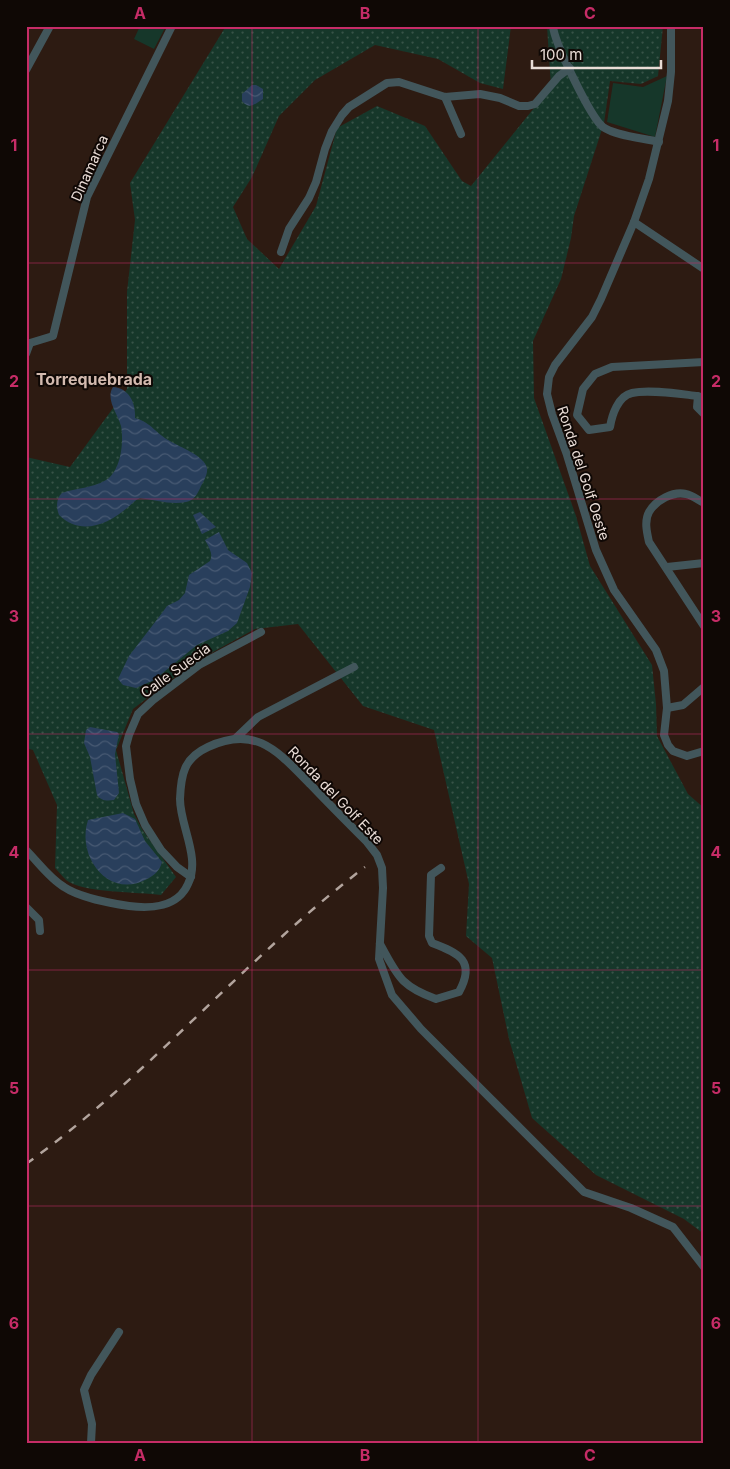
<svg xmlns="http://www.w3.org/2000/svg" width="730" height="1469" font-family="Inter,sans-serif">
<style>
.grass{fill:url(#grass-dots)}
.park{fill:#16372a}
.water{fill:url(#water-waves)}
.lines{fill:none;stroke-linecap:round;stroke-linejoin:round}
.minor{stroke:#42565b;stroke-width:8}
.rail{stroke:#b2a49d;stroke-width:2.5;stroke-dasharray:9 9;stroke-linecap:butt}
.grid{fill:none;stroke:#c62c67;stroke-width:1;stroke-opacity:0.55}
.labels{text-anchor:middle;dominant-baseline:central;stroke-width:4;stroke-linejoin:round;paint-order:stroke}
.street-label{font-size:14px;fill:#e9dcd6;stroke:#0f0805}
.quarter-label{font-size:16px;font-weight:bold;fill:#d3baaf;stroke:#0f0805}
.neatline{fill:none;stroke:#c62c67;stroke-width:2}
.grid-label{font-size:16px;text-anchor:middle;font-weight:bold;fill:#c62c67}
</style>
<defs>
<pattern id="grass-dots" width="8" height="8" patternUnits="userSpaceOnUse" patternTransform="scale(1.25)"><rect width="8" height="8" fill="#16372a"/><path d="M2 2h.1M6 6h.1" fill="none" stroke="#385348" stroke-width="1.8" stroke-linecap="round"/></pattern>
<pattern id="water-waves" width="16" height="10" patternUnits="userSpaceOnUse" patternTransform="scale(1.25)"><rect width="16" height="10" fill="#293f5c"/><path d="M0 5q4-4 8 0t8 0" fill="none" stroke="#485a73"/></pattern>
</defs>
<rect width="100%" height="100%" fill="#2d1b12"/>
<path class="grass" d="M226 26H511L503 89 480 83 438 59 375 45 315 80 279 116 252 177 233 207 247 239 279 269 316 206 337 128 377 106 425 126 462 181 471 186 551 87 547 26H663L658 76 641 84 610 81 604 123 574 216 571 238 561 279 533 341 534 398 576 516 590 566 652 665 656 704 657 736 688 794 704 808V1234L684 1219 596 1175 532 1118 509 1039 492 958 466 936 469 884 434 730 363 706 298 624 255 629 193 663 133 709 116 750 134 814 142 829 176 877 161 895C139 892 82 893 66 880 62 876 59 872 55 868L57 805 33 750 26 748V457L70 467 127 389V292L135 220 130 183Z"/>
<g class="park">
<path d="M140 26H166L154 49 134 39Z"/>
<path d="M667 76 655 137 607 122 613 83 643 87Z"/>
</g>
<g class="water">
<path d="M252 85H256L263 89V99C255 104 249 110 242 101V94Z"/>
<path d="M113 387C129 388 136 403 135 418 152 423 155 433 170 441 179 447 204 455 207 468 208 473 204 481 201 486 198 493 194 501 186 502 171 505 155 500 140 498 135 500 132 504 127 508 107 525 80 536 59 515 56 508 56 498 62 493 76 488 93 488 106 480 121 471 124 442 121 426 118 414 105 399 113 387Z"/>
<path d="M200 512 216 527 202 534 193 515Z"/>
<path d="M219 532 228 550 247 563 252 573 250 587 237 623 228 631 197 645 154 680 136 688 123 685 118 679 129 656 162 613 167 606 179 600 185 593 189 575 210 561C214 554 208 546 205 540Z"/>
<path d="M90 727 117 732 119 734 115 754 119 793 114 800C107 801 101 801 97 795L90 757 84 743 86 730Z"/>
<path d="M123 813 135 819 145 841 162 862C160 870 155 875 147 879 109 900 76 857 88 820Z"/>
</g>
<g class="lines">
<g class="minor">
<path d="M553 26C554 42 591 118 603 127 616 136 643 138 659 142"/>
<path d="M671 26V72L668 101 649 179 634 222 601 299 592 317 555 365 549 377 547 394 552 414 567 455 596 550 614 590 656 650 664 671 667 708 664 735 668 745 673 751 687 756 704 751"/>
<path d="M26 70 50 26"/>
<path d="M445 97 461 134"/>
<path d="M634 222 704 269"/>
<path d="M281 252 289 229 309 198 316 182 325 149 332 131 342 115 349 107 387 83 399 82 445 97 480 94 500 98 519 106H528L535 104 559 76 570 68"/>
<path d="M30 343 53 336 87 197 172 26"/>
<path d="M26 354 30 343"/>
<path d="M704 362 612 367 595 374 583 389 577 415 589 430 610 427C612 415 618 396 632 393 649 389 680 394 698 396L697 407 704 414"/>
<path d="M704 503C698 500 692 495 686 494 673 491 656 500 649 512 644 521 647 533 649 542L704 626"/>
<path d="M667 567 704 563"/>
<path d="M667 708 683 705 704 687"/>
<path d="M236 738 258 717 354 667"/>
<path d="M26 850C38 862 49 878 64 887 80 898 110 903 129 906 151 909 178 907 188 884 201 858 180 826 180 799 181 774 184 758 208 747 257 724 279 753 311 785 329 804 348 823 367 842L377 855 382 868 383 888 379 959 392 995 421 1029 584 1192 631 1208 673 1227 704 1267"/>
<path d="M191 877 177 867 161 850 145 825 136 804 130 779 126 746 129 735 138 714 153 700 199 665 261 632"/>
<path d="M26 907 39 920 40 931"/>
<path d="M380 944C398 976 400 986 436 999L459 992C476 961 459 953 432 943L429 936 431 875 441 868"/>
<path d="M91 1443 92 1424 84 1390 91 1375 119 1332"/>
</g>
<path class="rail" d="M26 1164C149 1076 245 958 365 867"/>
</g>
<path class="grid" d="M252 26V1443M478 26V1443M26 263H704M26 499H704M26 734H704M26 970H704M26 1206H704"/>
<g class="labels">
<g class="street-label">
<text transform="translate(89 168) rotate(-66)">Dinamarca</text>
<text transform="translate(584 473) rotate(72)">Ronda del Golf Oeste</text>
<text transform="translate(175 670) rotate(-36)">Calle Suecia</text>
<text transform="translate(336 795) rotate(46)">Ronda del Golf Este</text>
</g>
<g class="quarter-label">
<text x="94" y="379">Torrequebrada</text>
</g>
</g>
<rect width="730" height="1469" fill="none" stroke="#0f0805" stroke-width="55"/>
<path d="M532 60v8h129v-8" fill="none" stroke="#e9dcd6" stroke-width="2.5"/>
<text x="540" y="60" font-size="15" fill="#e9dcd6" stroke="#0f0805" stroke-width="4" paint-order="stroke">100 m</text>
<rect x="28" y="28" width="674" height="1414" class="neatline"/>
<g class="grid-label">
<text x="140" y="19">A</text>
<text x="365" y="19">B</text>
<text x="590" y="19">C</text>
<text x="14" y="151">1</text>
<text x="716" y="151">1</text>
<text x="14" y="387">2</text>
<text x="716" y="387">2</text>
<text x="14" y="622">3</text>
<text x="716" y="622">3</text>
<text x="14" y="858">4</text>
<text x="716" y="858">4</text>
<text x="14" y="1094">5</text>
<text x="716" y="1094">5</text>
<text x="14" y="1329">6</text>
<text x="716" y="1329">6</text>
<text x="140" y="1461">A</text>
<text x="365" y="1461">B</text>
<text x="590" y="1461">C</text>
</g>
</svg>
